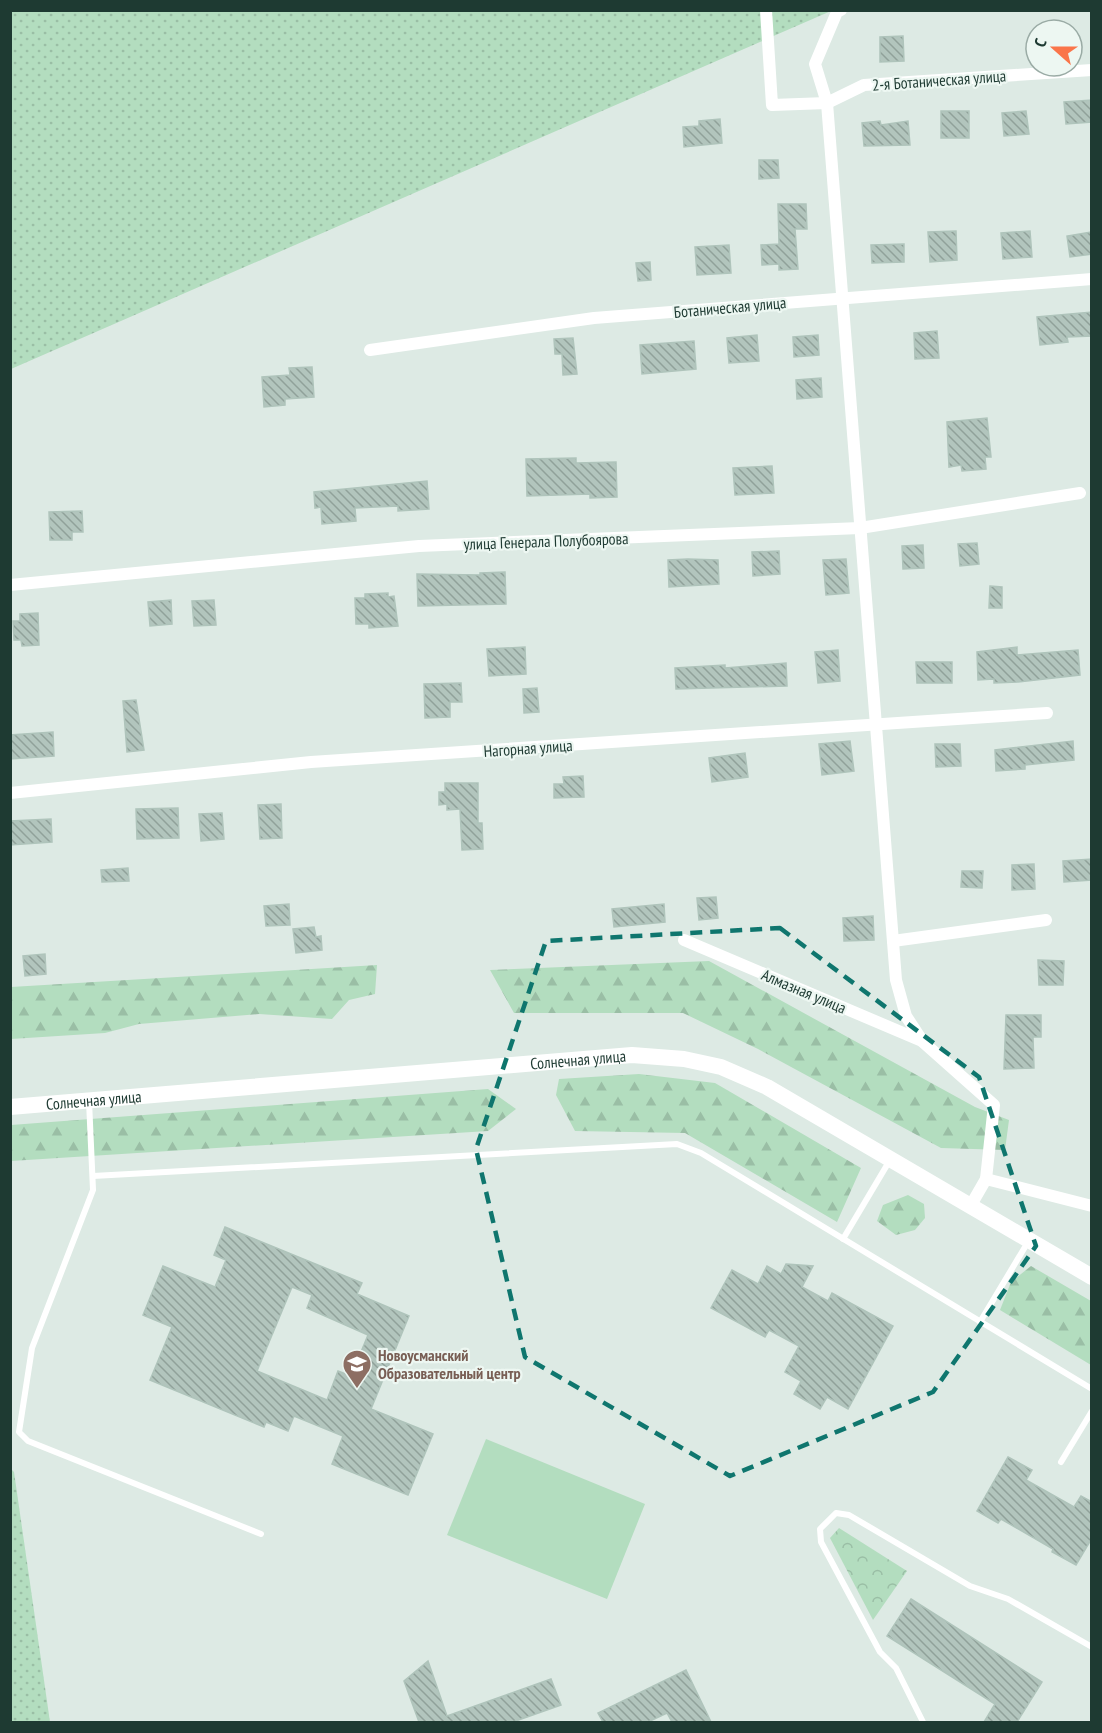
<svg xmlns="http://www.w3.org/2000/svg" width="1102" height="1733" font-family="'PT Sans Narrow',sans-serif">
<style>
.grass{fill:url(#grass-dots)}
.forest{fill:url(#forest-firs)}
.park{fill:url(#park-crowns)}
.garden{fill:#b3ddbf}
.building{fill:url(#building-back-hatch);stroke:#afc4bb;stroke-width:1.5;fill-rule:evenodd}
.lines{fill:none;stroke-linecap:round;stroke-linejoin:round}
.lane{stroke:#fff;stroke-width:6}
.street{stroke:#fff;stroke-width:12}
.secondary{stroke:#fff;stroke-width:16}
.marked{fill:none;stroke:#0f766e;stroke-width:4.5;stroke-dasharray:12 8;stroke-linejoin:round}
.labels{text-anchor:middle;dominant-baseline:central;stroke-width:4.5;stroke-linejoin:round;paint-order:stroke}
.street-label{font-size:16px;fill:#1e3a32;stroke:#edf7f2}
.education-label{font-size:16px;font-weight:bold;fill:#785e54;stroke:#edf7f2;text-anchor:start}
</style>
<defs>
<pattern id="grass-dots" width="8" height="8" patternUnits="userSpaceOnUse" patternTransform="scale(1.5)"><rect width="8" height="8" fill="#b3ddbf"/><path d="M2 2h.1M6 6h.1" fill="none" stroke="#9abea5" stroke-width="1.8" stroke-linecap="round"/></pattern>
<pattern id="forest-firs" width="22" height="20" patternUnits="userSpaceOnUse" patternTransform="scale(1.5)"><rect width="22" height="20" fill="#b3ddbf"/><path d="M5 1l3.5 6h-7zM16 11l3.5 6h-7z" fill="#9abea5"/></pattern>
<pattern id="park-crowns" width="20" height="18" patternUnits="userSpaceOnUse" patternTransform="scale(1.5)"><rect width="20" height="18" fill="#b3ddbf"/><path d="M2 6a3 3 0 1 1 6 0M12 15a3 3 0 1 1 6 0" fill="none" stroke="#9abea5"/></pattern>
<pattern id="building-back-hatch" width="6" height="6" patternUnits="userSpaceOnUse" patternTransform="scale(1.5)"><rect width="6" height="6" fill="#b2c5bd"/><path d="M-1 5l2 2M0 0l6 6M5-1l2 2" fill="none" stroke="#90a19a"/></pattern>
</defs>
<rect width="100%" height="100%" fill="#ddeae4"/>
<g class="grass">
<path d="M11 11H831L11 369Z"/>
<path d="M10 1468 14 1472 50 1722H11Z"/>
</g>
<g class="forest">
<path d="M709 961 975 1107 1009 1120 1005 1150 941 1148 758 1049 683 1013H514L490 970Z"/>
<path d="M377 965 375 994 349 1000 332 1019 259 1014 139 1024 105 1033 11 1039V987Z"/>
<path d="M639 1074 715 1083 861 1168 837 1222 685 1133 575 1131 556 1095 559 1079Z"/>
<path d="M488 1089 516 1109 488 1131 11 1161V1125Z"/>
<path d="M908 1195 924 1204 925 1218 915 1230 896 1235 877 1221 883 1205Z"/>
<path d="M1031 1266 1091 1301V1365L1000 1310 1011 1282Z"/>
</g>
<path class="park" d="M839 1528 907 1571 873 1620 830 1538Z"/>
<path class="garden" d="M486 1439 645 1504 607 1599 447 1535Z"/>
<g class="building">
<path d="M903 36 904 61 880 62V37Z"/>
<path d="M1092 100V122L1066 124 1064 102Z"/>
<rect x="941" y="111" width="28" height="27"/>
<path d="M1026 111 1029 134 1004 136 1002 113Z"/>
<path d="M720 119 722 143 684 147 683 127 699 126V121Z"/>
<path d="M880 121 881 125 908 121 910 145 864 146 862 123Z"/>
<path d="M759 160H778L779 178 759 179Z"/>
<path d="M778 204H806L807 229H795L798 269 779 270V264L762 265 761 245 779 244Z"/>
<path d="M956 231 957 260 930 262 928 232Z"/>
<path d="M1030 231 1032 257 1003 259 1001 233Z"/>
<path d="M1092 232V254L1070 257 1067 236Z"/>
<path d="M904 244V262L872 263 871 245Z"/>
<path d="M729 245 731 273 697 275 695 247Z"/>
<path d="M650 262 651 280 638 281 636 263Z"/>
<path d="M1092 312V336L1067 337 1068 342 1040 345 1037 317Z"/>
<path d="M937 331 939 358 915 359 914 333Z"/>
<path d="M757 335 759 361 729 363 727 338Z"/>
<path d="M818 335 819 355 794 357 793 337Z"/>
<path d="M573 338 577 374 563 375 562 354H555L554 339Z"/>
<path d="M694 341 696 369 642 374 640 345Z"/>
<path d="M312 367 314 397 285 399V405L264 407 262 377 290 375 289 368Z"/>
<path d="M821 378 822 397 797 399 796 380Z"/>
<path d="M987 418 991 457H985L986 469 962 471 961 465 949 467 947 422Z"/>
<path d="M576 458V463L616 462 617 497 590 498V494L527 496 526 459Z"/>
<path d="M772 466 774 493 735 495 733 468Z"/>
<path d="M427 481 429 509 398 511V506L355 508 356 521 322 524 321 507 315 508 314 492Z"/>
<path d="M82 511 83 532H72V540H50L49 512Z"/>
<path d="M977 543 979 564 960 566 958 544Z"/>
<path d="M923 545 924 568 903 569 902 546Z"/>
<path d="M779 551 780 574 753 576 752 552Z"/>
<path d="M688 559 718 560 719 584 669 587 668 560Z"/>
<path d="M846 559 849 593 826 595 823 560Z"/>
<path d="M505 572 506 604 418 606 417 574 480 575V573Z"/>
<path d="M990 586 1002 587V608H989Z"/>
<path d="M388 593V597L394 596 398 626 369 628V624H356L355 598H365V594Z"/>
<path d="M171 600 172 624 150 626 148 602Z"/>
<path d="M214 600 216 625 194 626 192 601Z"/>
<path d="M38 613 39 645 22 646 21 640H14L13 621H20V614Z"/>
<path d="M525 647 526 674 489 676 487 649Z"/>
<path d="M1017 647V655L1078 650 1080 675 1018 682 994 683V679L978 680 977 652Z"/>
<path d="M838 650 840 681 818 683 815 652Z"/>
<path d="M916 662H952V683H917Z"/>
<path d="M786 663 787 686 676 689 675 668 725 665V668Z"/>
<path d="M461 683 462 702H450V717L425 718 424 684Z"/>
<path d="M537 688 539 712 524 713 523 689Z"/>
<path d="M136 700 144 750 127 752 123 701Z"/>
<path d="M53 732 54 756 10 759V735Z"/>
<path d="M850 741 854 771 822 775 819 744Z"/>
<path d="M1073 741 1074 760 1025 765V769L996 771 995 750Z"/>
<path d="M935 744H960L961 766 936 767Z"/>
<path d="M745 753 748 777 712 782 709 758Z"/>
<path d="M583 776 584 797 554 798V784H564L563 777Z"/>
<path d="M445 783H478V823H482L483 849 462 850 460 809 447 810V804L439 805V792H445Z"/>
<path d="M281 804 282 838 260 839 258 805Z"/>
<path d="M178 808 179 838 137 839 136 809Z"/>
<path d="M222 813 224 839 201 841 199 814Z"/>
<path d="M51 819 52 842 10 845V821Z"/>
<path d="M1092 859V880L1064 882 1063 861Z"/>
<path d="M1034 864 1035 889 1012 890V865Z"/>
<path d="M128 868 129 881 102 882 101 870Z"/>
<path d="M962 871H983L982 888 961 887Z"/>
<path d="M716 897 718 918 699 920 697 898Z"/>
<path d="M289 904 290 925 266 926 264 906Z"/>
<path d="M664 904 665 922 614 927 612 909Z"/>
<path d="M873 916 874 940 844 941 843 918Z"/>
<path d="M314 927 316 937 321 936 322 950 296 953 293 929Z"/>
<path d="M45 954 46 974 25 976 23 956Z"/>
<path d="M1038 960 1064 961 1063 985H1039Z"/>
<path d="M1006 1015H1041V1037H1033L1034 1068 1004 1069Z"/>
<path d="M225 1227 362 1283 357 1294 409 1316 371 1409 433 1434 408 1495 332 1464 343 1436 294 1416 288 1431 266 1422 264 1427 150 1380 172 1327 143 1315 163 1266 215 1287 226 1260 214 1255ZM292 1287 312 1295 307 1308 368 1335 351 1376 338 1371 327 1400 257 1371Z"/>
<path d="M786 1264 813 1266 802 1287 828 1301 832 1293 893 1326 848 1409 827 1397 820 1409 794 1394 801 1381 785 1372 799 1346 769 1330 765 1337 711 1308 732 1270 758 1284 767 1266 781 1274Z"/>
<path d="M1008 1457 1032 1470 1026 1480 1074 1507 1081 1496 1092 1502V1538L1076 1565 1052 1552 1053 1549 1001 1519 998 1523 977 1511Z"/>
<path d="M911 1599 1042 1682 1017 1722H984L995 1704 887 1636Z"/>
<path d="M428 1661 447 1716 551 1679 561 1705 513 1722H419L404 1681Z"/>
<path d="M686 1670 711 1722H672L667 1713 648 1722H603L598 1713Z"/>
</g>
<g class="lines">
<g class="lane">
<path d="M89 1101 93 1190 32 1348 19 1432 28 1441 261 1534"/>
<path d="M93 1176 677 1144 701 1153 1092 1389"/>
<path d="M843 1239 890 1160"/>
<path d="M980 1322 1028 1242"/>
<path d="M1061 1462 1092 1411"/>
<path d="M923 1722 896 1668 880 1652 821 1542 820 1529 836 1513 849 1515 970 1586 1008 1599 1092 1647"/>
</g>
<g class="street">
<path d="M766 10 772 105 827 103 896 980 906 1016 923 1042 994 1105 986 1179"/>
<path d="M841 10 837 12 815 64 827 103 864 85 1092 70"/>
<path d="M370 350 594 318 1092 279"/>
<path d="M10 585 419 546 860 528 1080 493"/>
<path d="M10 793 311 762 1047 713"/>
<path d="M684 940 922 1041"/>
<path d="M893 941 1046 920"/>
<path d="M971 1205 986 1179 1092 1206"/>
</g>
<path class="secondary" id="s1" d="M10 1107 632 1055 684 1059 721 1067 767 1087 1092 1277"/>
</g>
<path class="marked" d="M780 928 979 1077 1036 1246 933 1392 730 1476 525 1357 476 1149 546 941Z"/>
<defs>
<g id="school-pin" transform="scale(1.5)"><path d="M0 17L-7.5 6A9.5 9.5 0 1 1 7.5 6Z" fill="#8d6e63" stroke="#edf7f2"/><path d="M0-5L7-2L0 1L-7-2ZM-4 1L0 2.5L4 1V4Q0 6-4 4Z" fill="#fff"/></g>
</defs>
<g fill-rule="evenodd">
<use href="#school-pin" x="357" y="1364"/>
</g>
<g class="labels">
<g class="street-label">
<text transform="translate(939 80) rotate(-4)">2-я Ботаническая улица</text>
<text transform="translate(730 307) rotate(-5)">Ботаническая улица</text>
<text transform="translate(546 541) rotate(-2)">улица Генерала Полубоярова</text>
<text transform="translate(528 748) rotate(-4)">Нагорная улица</text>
<text transform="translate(804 991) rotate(23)">Алмазная улица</text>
<text stroke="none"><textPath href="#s1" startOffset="570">Солнечная улица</textPath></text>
<text stroke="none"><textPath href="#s1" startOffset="84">Солнечная улица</textPath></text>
</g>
<g class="education-label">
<text x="378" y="1355">Новоусманский<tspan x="378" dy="18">Образовательный центр</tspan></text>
</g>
</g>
<rect width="1102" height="1733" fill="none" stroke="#1e3a32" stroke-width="24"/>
<g transform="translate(1054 48) rotate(291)"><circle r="28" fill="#edf7f2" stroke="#9aaba5" stroke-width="1.5"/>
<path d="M0-4.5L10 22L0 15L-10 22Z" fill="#fa754a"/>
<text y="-9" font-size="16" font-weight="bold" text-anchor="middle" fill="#1e3a32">С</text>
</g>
</svg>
